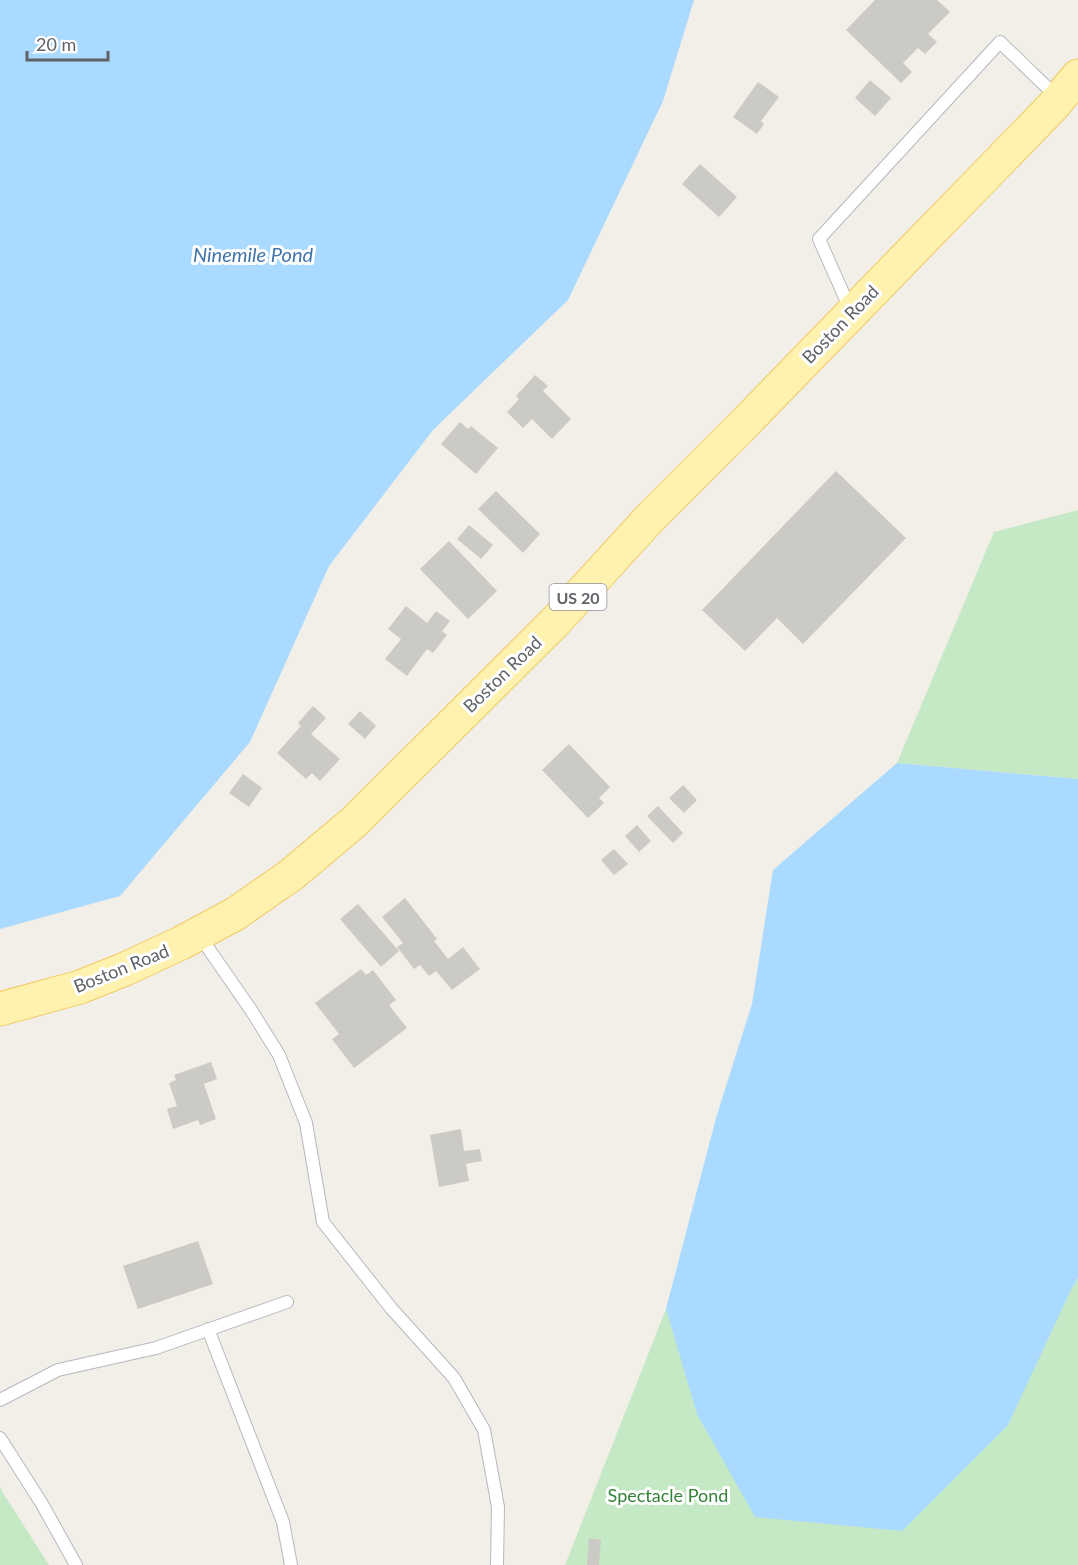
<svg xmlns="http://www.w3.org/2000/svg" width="1078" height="1565" font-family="Lato,sans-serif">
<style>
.green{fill:#c5e8c5}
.water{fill:#aadaff}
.building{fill:#cccac5}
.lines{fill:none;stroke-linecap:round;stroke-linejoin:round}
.lane-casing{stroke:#b5b8bc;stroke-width:14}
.primary-casing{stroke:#f2c960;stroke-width:35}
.lane{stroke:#fff;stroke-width:12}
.primary{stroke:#fff2af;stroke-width:33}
.labels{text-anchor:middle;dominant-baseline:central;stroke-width:6;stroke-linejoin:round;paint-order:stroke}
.shield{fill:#fff;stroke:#8f9295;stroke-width:1.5}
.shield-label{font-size:16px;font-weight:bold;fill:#5f6368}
.street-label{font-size:18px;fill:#5f6368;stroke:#fff}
.park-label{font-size:18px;fill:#348238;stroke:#fff}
.water-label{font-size:20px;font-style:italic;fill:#4174aa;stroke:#fff}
</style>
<rect width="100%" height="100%" fill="#f1efe8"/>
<g class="green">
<path d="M1078 510V779L897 763 994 532Z"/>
<path d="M1078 1278V1565H565L666 1309 755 1517 1071 1290Z"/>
<path d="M0 1486 3 1493 49 1565H0Z"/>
</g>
<g class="water">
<path d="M0 0H694L663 101 568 300 433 430 329 566 250 742 120 896 0 929Z"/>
<path d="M897 763 1078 779V1278L1071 1290 1008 1425 902 1531 755 1517 697 1414 666 1309 716 1118 752 1004 773 870Z"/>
</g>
<g class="building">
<path d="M875 0H937L950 12 928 34 937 42 925 54 918 48 903 63 912 72 901 83 846 30Z"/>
<path d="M870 80 891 98 875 116 855 98Z"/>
<path d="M758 82 779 97 761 121 764 124 757 134 733 117Z"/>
<path d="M700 164 737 197 719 217 682 184Z"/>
<path d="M535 375 548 386 543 391 571 419 552 439 532 419 523 428 507 412 519 399 516 396Z"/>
<path d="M460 422 468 429 471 426 498 448 476 474 441 444Z"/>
<path d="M836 471 906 538 803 644 777 618 745 651 702 610Z"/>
<path d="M496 491 540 534 523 553 478 509Z"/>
<path d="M469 525 493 545 481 559 457 539Z"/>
<path d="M449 541 497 591 468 619 420 569Z"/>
<path d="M406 606 427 623 436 611 450 621 442 631 447 635 433 653 427 649 407 676 385 659 401 639 388 629Z"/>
<path d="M313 706 326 718 311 734 340 759 320 781 312 773 306 779 277 753 301 726 298 723Z"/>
<path d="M360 711 376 726 365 739 348 724Z"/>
<path d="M569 744 610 787 599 798 604 803 588 818 542 770Z"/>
<path d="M243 774 262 788 249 807 229 793Z"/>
<path d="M683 785 697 800 684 813 669 798Z"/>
<path d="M658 806 683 833 673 843 647 816Z"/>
<path d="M637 825 651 841 639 852 625 836Z"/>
<path d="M614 849 628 864 614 875 601 860Z"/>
<path d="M405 898 437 939 434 941 448 959 463 947 480 969 452 990 436 971 429 976 420 965 414 969 397 947 403 943 382 917Z"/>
<path d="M358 904 399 951 381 967 340 919Z"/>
<path d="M361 969 366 975 373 970 396 1000 389 1005 407 1028 354 1068 332 1039 339 1034 315 1003Z"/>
<path d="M211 1062 217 1079 204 1084 216 1119 200 1125 198 1120 173 1129 167 1109 177 1106 169 1083 176 1080 174 1075Z"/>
<path d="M461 1129 464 1151 480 1149 482 1161 466 1164 469 1181 439 1187 430 1135Z"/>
<path d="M198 1241 213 1284 138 1309 123 1266Z"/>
<path d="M589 1538 601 1540 599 1565H587Z"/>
</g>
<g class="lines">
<g class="lane-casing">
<g id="lane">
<path d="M851 311 819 239 1000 42 1058 98"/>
<path d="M199 935 251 1010 279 1055 306 1123 323 1222 391 1308 454 1378 484 1430 498 1507 497 1565"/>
<path d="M208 1329 283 1522 291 1565"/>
<path d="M0 1400 58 1370 156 1348 287 1302"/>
<path d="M0 1438 42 1504 76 1565"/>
</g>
</g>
<g class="primary-casing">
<path id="primary" d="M0 1009 80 987 125 969 181 943 235 914 291 875 354 822 554 623 649 519 740 428 1053 106 1078 76"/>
</g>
<use href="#lane" class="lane"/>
<use href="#primary" class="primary"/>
</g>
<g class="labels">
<rect class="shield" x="549.5" y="584" width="57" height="26" rx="4.5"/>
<g class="shield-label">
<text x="578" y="597">US 20</text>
</g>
<g class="street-label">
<text transform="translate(840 324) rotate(-46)">Boston Road</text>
<text transform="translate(502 674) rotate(-44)">Boston Road</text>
<text transform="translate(121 968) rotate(-22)">Boston Road</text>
</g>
<g class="park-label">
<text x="668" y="1495">Spectacle Pond</text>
</g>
<g class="water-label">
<text x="253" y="254">Ninemile Pond</text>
</g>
</g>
<path d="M27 51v9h81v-9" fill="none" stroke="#5f6368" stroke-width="3"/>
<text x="36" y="51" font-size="18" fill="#5f6368" stroke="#ffffff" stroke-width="4.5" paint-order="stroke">20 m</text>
</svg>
